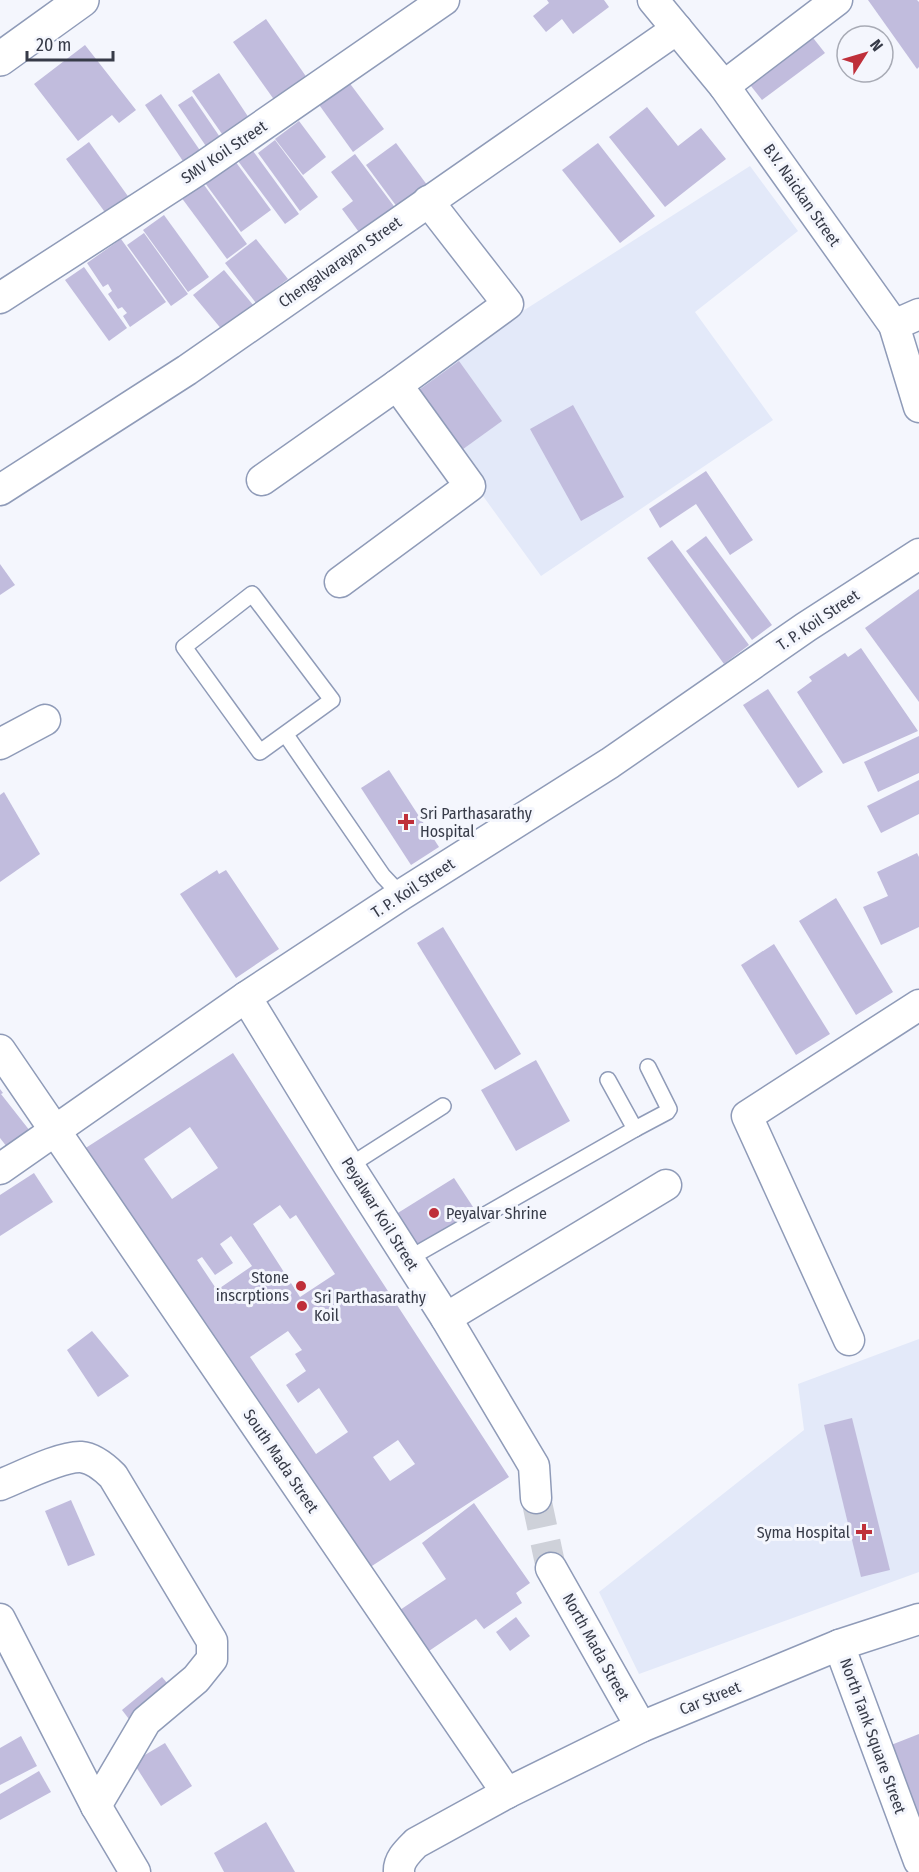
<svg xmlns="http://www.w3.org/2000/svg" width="919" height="1872" font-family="'Fira Sans Condensed',sans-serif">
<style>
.built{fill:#e3e9f9}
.building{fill:#c1bcdd;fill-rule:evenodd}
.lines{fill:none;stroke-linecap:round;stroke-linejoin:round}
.minor-tunnel{stroke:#ced1d9;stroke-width:30;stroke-dasharray:30 15;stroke-linecap:butt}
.service-casing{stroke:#8f9bb8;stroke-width:18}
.minor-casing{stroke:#8f9bb8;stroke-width:33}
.secondary-casing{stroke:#8f9bb8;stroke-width:36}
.service{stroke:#fff;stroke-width:15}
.minor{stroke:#fff;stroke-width:30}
.secondary{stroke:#fff;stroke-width:33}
.poi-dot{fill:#bf2f3a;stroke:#f4f6fd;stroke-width:2}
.labels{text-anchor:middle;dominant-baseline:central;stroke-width:6;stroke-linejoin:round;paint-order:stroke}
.street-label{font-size:16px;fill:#373b48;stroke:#f4f6fd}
.poi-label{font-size:16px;fill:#373b48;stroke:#f4f6fd;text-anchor:start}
</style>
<rect width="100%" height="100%" fill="#f4f6fd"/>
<g class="built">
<path d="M750 166 798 231 695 312 773 420 541 576 404 387Z"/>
<path d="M919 1339V1572L639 1674 599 1592 804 1430 798 1384Z"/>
</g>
<g class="building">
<path d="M547 0H604L609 7 573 34 562 19 546 32 533 16 549 3Z"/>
<path d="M868 0H917L919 2V67L917 69Z"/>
<path d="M266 19 312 85 280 108 233 42Z"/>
<path d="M810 34 825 53 762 100 747 81Z"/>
<path d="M85 45 136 110 119 123 112 115 78 141 34 84Z"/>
<path d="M219 73 255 127 229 144 192 91Z"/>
<path d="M342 73 384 129 353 152 312 95Z"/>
<path d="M161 94 208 162 191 173 145 105Z"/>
<path d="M192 96 226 146 212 155 178 105Z"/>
<path d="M647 107 678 146 701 128 726 159 665 207 609 137Z"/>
<path d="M299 121 326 157 303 175 275 139Z"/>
<path d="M275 140 318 197 300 211 258 153Z"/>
<path d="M89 142 130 199 107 215 66 159Z"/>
<path d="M396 143 433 193 403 215 366 165Z"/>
<path d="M598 143 655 216 620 243 562 170Z"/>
<path d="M253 151 299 214 285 224 238 161Z"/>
<path d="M355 154 399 213 364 239 342 209 353 201 331 172Z"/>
<path d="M235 161 271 210 241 232 205 183Z"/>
<path d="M199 178 247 244 227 259 178 193Z"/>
<path d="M164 215 209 277 188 292 143 230Z"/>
<path d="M144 233 188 294 171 306 127 245Z"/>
<path d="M121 239 166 302 130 327 123 316 127 313 122 307 118 309 108 294 112 291 108 284 103 287 87 263Z"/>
<path d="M256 239 288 279 256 303 225 263Z"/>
<path d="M84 267 127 328 109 341 65 280Z"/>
<path d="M224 270 259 312 228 337 193 295Z"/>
<path d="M459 361 502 421 459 452 416 392Z"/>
<path d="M573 405 624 497 581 521 530 429Z"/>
<path d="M706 471 753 540 730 555 696 504 660 528 649 509Z"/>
<path d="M706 536 772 625 752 640 686 551Z"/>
<path d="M672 540 749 645 724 664 647 558Z"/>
<path d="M0 564 15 585 0 595Z"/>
<path d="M919 589V702L865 628Z"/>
<path d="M861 648 918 731 843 764 797 692 812 681 809 677 845 653 848 657Z"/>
<path d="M768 689 823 772 798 788 743 705Z"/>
<path d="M919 736V773L878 792 864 762Z"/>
<path d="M389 770 439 847 411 865 361 788Z"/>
<path d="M919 780V814L881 833 867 806Z"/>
<path d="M4 792 40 854 0 882V795Z"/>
<path d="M917 853 919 857V927L881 945 863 907 888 896 877 872Z"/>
<path d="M217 870 219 874 226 870 279 949 236 978 180 894Z"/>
<path d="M836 898 893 992 856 1015 799 921Z"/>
<path d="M443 927 521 1054 495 1070 417 943Z"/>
<path d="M774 944 830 1034 796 1055 741 965Z"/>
<path d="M233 1053 509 1477 358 1575 81 1151ZM190 1127 218 1168 172 1199 144 1159ZM280 1205 290 1219 296 1215 335 1274 300 1297 253 1224ZM231 1236 252 1266 217 1290 197 1260 202 1257 215 1275 233 1263 220 1244ZM288 1331 302 1350 295 1354 306 1371 286 1385 298 1403 319 1388 348 1432 316 1454 250 1357ZM398 1440 415 1464 390 1481 373 1457Z"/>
<path d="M536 1060 570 1121 516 1151 481 1090Z"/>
<path d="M0 1089 3 1093 1 1094 30 1131 7 1147 0 1138Z"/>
<path d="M34 1173 53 1202 0 1236V1195Z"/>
<path d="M454 1178 475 1210 413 1248 393 1216Z"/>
<path d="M92 1331 129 1376 98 1397 67 1350Z"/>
<path d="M852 1418 890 1570 861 1577 824 1425Z"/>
<path d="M71 1500 95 1555 68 1566 45 1511Z"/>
<path d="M474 1503 530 1583 516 1593 522 1603 484 1629 476 1619 426 1653 397 1612 446 1579 422 1543Z"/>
<path d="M516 1617 530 1636 510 1651 496 1632Z"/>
<path d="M162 1677 173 1690 132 1723 122 1710Z"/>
<path d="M919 1734V1818L891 1745Z"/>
<path d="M21 1736 37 1766 0 1785V1748Z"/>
<path d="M165 1743 192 1786 161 1806 133 1762Z"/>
<path d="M39 1771 51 1792 0 1820V1794Z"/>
<path d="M266 1822 295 1872H224L214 1853Z"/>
</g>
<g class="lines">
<path class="minor-tunnel" d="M536 1498 551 1568"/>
<g class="service-casing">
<g id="service">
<path d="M252 594 332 700 260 752 184 647Z"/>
<path d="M286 735 383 876 401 895"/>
<path d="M635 1129 667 1112 669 1109 648 1067"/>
<path d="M349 1166 443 1106"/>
<path d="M408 1259 635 1129 608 1080"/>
</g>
</g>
<g class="minor-casing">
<g id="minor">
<path d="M653 0 724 86 894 325 919 407"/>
<path d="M724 86 837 0"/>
<path d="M0 298 201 168 444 0"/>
<path d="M894 325 919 314"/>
<path d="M262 480 397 385 508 304 428 201"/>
<path d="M0 490 187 370 677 29"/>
<path d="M340 582 470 486 397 385"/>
<path d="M0 744 45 720"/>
<path d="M246 997 349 1166 446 1318 534 1466 536 1498"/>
<path d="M0 1050 507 1793"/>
<path d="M0 1169 246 997 401 895 610 763 806 627 919 554"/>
<path d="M446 1318 666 1185"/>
<path d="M849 1340 747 1116 919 1005"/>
<path d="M0 1485C20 1477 61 1456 81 1457 93 1458 105 1468 113 1476L212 1641V1659L196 1679 146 1721 96 1806"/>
<path d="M551 1568 641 1727"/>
<path d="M0 1619 96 1806 135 1872"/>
<path d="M839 1645 919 1861"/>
<path d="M399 1872C398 1860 408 1851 416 1843L507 1793 641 1727 839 1645 919 1619"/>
</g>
</g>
<g class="secondary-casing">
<path id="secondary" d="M0 59 82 0"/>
</g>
<use href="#service" class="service"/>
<use href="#minor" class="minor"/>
<use href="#secondary" class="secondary"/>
</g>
<g class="poi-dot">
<path d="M403 813h6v6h6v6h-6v6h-6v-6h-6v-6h6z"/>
<circle cx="434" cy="1213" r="6"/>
<circle cx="301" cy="1286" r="6"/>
<circle cx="302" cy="1306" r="6"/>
<path d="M861 1523h6v6h6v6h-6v6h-6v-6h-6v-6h6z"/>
</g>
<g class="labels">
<g class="street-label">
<text transform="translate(224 152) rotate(-34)">SMV Koil Street</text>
<text transform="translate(802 195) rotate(55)">B.V. Naickan Street</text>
<text transform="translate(340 262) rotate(-35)">Chengalvarayan Street</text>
<text transform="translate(818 620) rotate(-34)">T. P. Koil Street</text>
<text transform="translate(413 888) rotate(-33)">T. P. Koil Street</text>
<text transform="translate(380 1214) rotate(58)">Peyalwar Koil Street</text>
<text transform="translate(281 1461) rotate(56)">South Mada Street</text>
<text transform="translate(596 1647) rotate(61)">North Mada Street</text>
<text transform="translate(710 1698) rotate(-22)">Car Street</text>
<text transform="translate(873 1736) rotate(70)">North Tank Square Street</text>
</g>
<g class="poi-label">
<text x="420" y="813">Sri Parthasarathy<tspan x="420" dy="18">Hospital</tspan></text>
<text x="446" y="1213">Peyalvar Shrine</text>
<text x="289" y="1277" text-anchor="end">Stone<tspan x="289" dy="18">inscrptions</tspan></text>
<text x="314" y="1297">Sri Parthasarathy<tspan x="314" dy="18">Koil</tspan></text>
<text x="850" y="1532" text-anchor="end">Syma Hospital</text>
</g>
</g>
<g transform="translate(865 54) rotate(53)"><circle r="28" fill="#f4f6fd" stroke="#a8abb5" stroke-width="1.5"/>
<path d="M0-4.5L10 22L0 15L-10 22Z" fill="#bf2f3a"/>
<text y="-9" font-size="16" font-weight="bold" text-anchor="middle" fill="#373b48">N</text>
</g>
<path d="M27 51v9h86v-9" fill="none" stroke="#373b48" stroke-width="3"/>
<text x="36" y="51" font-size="18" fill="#373b48" stroke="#f4f6fd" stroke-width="4.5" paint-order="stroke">20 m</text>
</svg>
